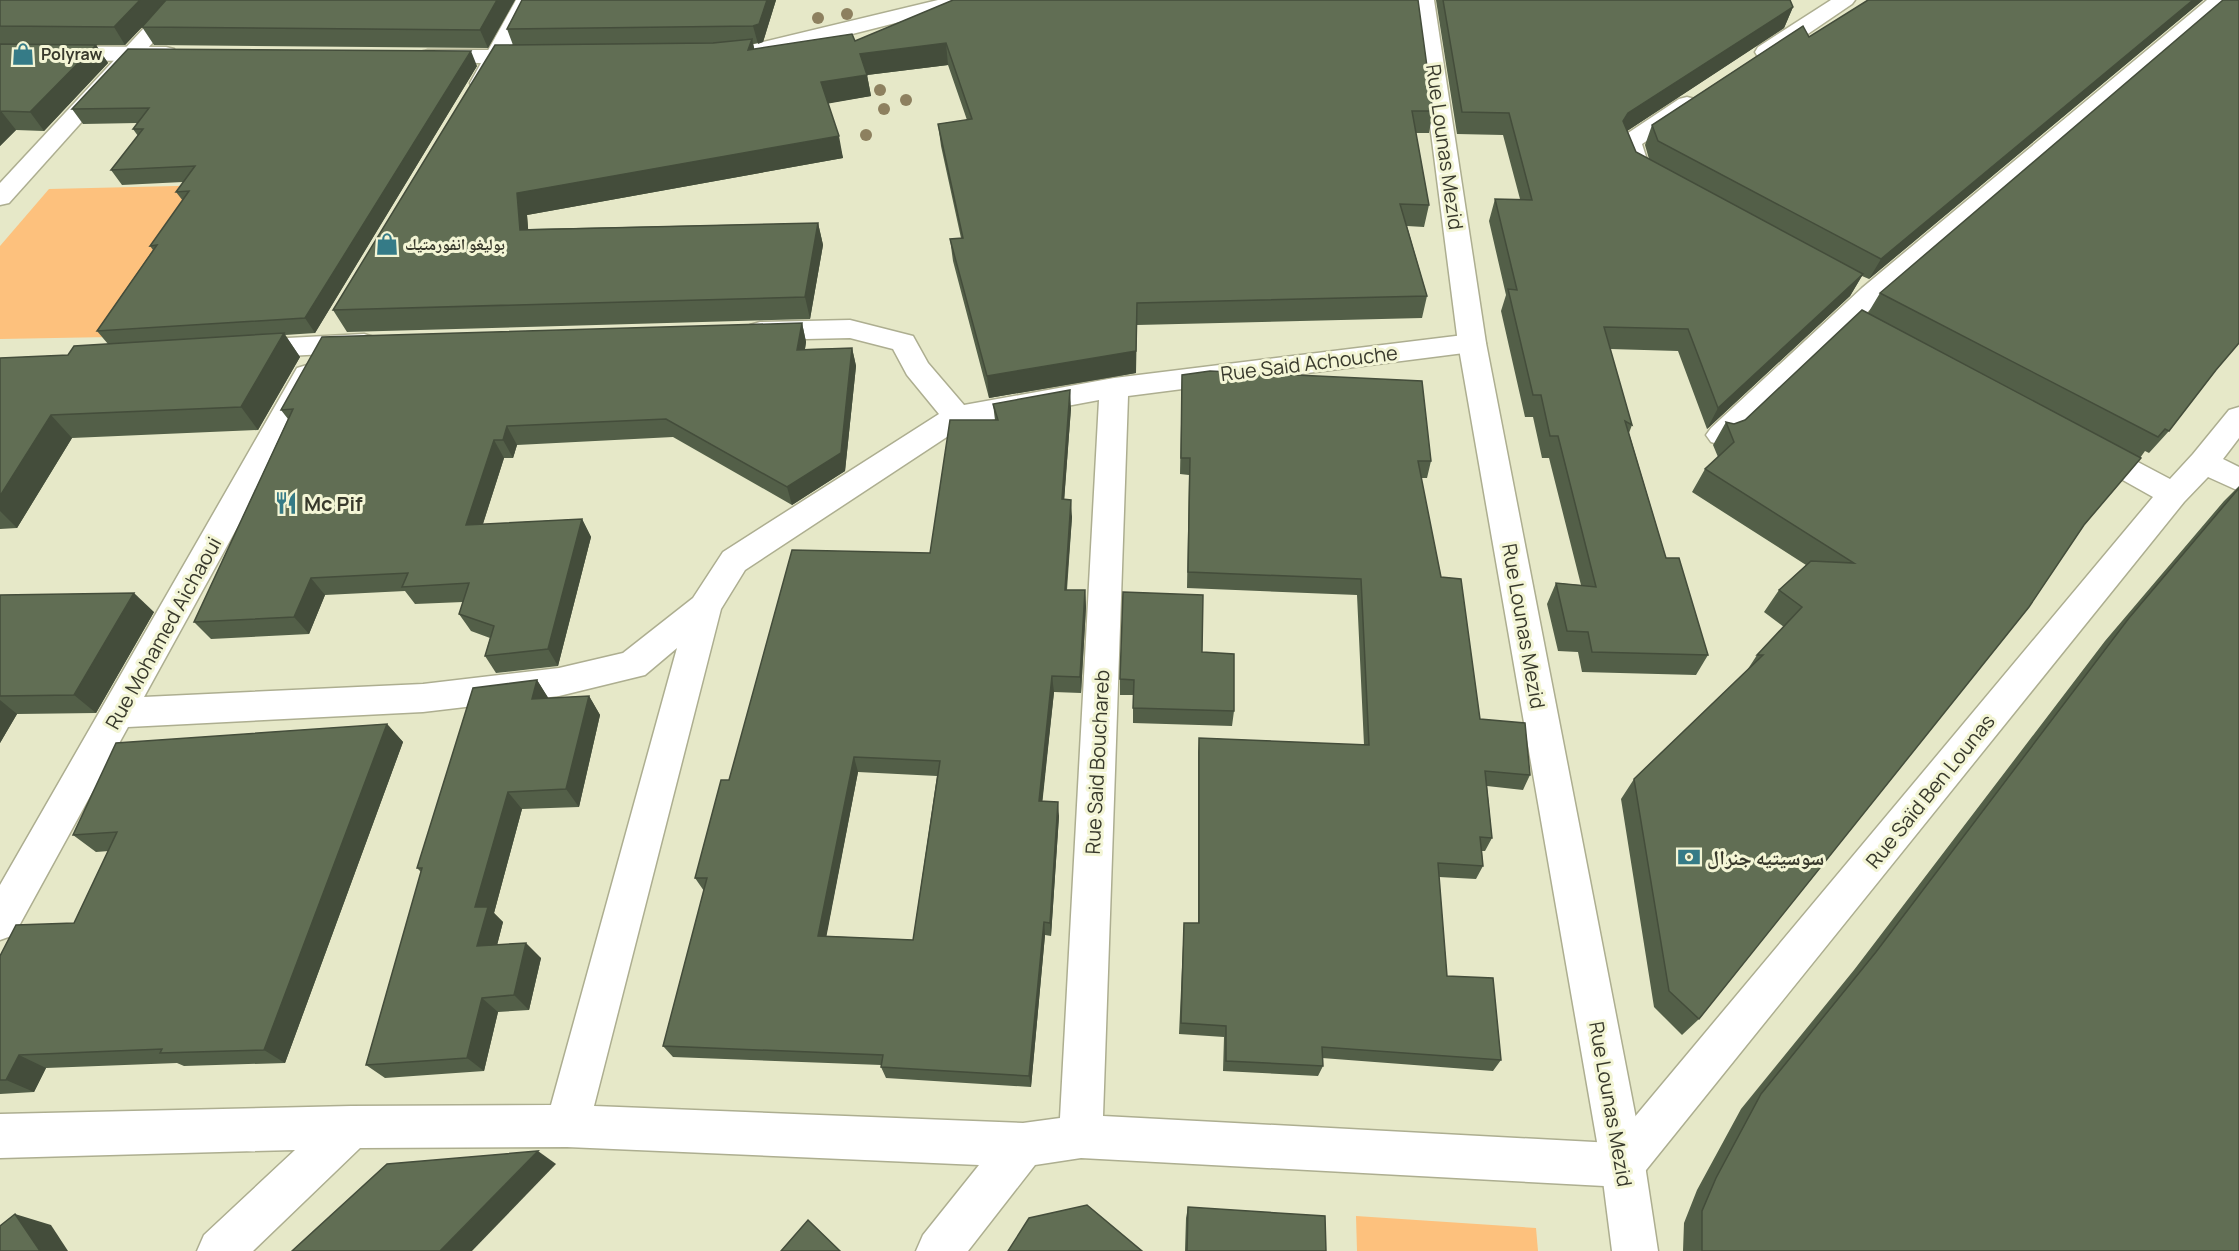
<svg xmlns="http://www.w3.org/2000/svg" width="2239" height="1251" font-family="Manrope,'Noto Naskh Arabic',sans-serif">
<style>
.green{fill:#fdc17d}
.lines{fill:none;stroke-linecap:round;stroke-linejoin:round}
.street-casing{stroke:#adae90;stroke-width:3}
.secondary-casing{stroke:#adae90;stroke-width:3}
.street{fill:#fff;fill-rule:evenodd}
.secondary{fill:#fff;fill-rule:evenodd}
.tree{fill:#8d805f}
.wall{fill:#535f48;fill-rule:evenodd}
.shaded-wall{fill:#444d3b}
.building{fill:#616e54;stroke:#444d3b;stroke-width:1.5;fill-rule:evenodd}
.labels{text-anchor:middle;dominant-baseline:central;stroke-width:6;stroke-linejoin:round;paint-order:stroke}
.far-poi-label{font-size:16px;font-weight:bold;fill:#38392c;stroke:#f3f5d5;text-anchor:start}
.street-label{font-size:20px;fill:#38392c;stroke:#f3f5d5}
.poi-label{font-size:20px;font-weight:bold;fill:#38392c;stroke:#f3f5d5;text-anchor:start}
</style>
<rect width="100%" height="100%" fill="#e6e8c8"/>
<g class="green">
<path d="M218 185 110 337 0 339V246L49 189Z"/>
<path d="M1356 1216 1536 1228 1538 1251H1357Z"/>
</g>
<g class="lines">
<g class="street-casing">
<g id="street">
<path d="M170 0H191L9 203 0 205V183Z"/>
<path d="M516 0H536L489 88 481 90 473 88 470 83Z"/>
<path d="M1831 0H1855L1852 4 1774 57 1766 58 1758 57 1755 52 1758 47Z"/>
<path d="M2207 0H2230L1880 300 1731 442 1721 445 1711 442 1706 435 1711 428 1862 288Z"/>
<path d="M1687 97 1695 99 1698 104 1695 109 1642 144 1648 163 1659 169 1662 174 1659 179 1650 181 1629 172 1618 142 1622 137 1679 99Z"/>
<path d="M850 320 913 336 928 363 964 405 1114 378 1472 334 1482 337 1486 343 1482 349 1472 352 1128 396 1103 1116 1613 1143 2153 497 2080 456 2075 449 2080 442 2090 438 2100 442 2170 479 2193 454 2229 410 2239 407V438L2223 459 2239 467V491L2208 477 2184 502 1638 1180 1623 1187 1081 1158 1035 1165 968 1251H916L923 1235 979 1165 567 1147 360 1148 253 1251H197L204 1235 295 1150 0 1158V1114L351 1106 551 1105 677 648 645 675 559 696 423 712 128 727 14 935 0 940V885L297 368 307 365 317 368 321 375 144 697 423 684 559 668 623 653 693 598 723 552 939 414 907 375 893 349 850 338 760 340 750 337 746 331 750 325 760 322ZM1099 400 1060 1118 1023 1123 594 1106 721 609 745 570 965 425Z"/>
<path d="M364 334 374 337 378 343 374 349 364 352 247 358 237 355 233 349 237 343 247 340Z"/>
</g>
</g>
<g class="secondary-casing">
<g id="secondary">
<path d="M938 0H973L970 4 758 58H738L735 53 738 48Z"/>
<path d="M1414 0H1434L1486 343 1645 1165 1658 1251H1612L1601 1165 1458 343Z"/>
<path d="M0 46 166 47 174 49 177 54 174 59 166 61 0 60Z"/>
<path d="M428 50H532L540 52 543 57 540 62 532 64 420 62 417 57 420 52Z"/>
</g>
</g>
<use href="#street" class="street"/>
<use href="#secondary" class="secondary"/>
</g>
<g class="tree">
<circle cx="847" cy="14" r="6"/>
<circle cx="818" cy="18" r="6"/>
<circle cx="880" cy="90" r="6"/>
<circle cx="906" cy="100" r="6"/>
<circle cx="884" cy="109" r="6"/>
<circle cx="866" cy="135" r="6"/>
</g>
<g class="wall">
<path d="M0 0H515L488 48 154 45 142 27 125 45H56H96L108 63 44 131 16 130 0 146Z"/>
<path d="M522 0H776L763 42 753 44 754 49 855 41 953 0 1433 111 1429 133H1416L1429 205 1424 227 1407 226 1427 296 1422 318 1137 325 1136 373 989 398 953 261 950 239 961 238 941 146 938 124 967 120 948 65 867 75 871 96 828 103 843 158 527 215 528 229 818 223 823 245 810 319 347 332 333 310 513 45 507 29Z"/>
<path d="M1436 0H1790L1793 7 1784 28 1627 131 1636 152 1649 159 1645 145 1652 125 1809 37 2203 0 1869 279 1862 276 1850 296 1707 429 1678 351 1610 349 1632 425 1629 433 1666 558 1708 655 1696 675 1582 672 1578 652 1558 651 1547 604 1556 583 1581 585 1549 458H1542L1533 417H1525L1501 311 1506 295 1489 221 1495 199H1520L1503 135 1457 134Z"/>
<path d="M477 66 315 333 285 335 300 357 258 430 72 438 17 528 0 529V358L68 355 108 344 97 331 153 250 150 246 183 201 176 192 183 182 122 185 111 170 138 136 133 129 137 123 83 124 72 109Z"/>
<path d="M1880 293 2216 370 2169 431 2149 453 2145 451 2140 458 2084 525 1699 1019 1682 1035 1654 1007 1621 799 1634 779 1746 672 1757 655 1784 627 1764 612 1779 590 1806 565 1692 492 1705 469 1718 457 1713 445 1726 422 1734 424 1745 420 1868 313Z"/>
<path d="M802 323 806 342 805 349 852 348 856 366 845 471 792 505 673 437 517 445 513 458H504L483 524 582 519 591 537 558 666 496 673 485 656 490 638 471 631 459 614 463 602 415 604 405 591 325 595 309 634 211 639 194 622 288 419 281 410Z"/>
<path d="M1182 375 1431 461 1427 478H1421L1441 577 1480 719 1530 775 1523 790 1487 786 1492 838 1485 851H1482L1483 866 1476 879 1439 877 1447 976 1501 1060 1493 1071 1322 1058 1323 1066 1318 1076 1223 1071 1224 1037 1179 1034 1184 923H1198V752L1199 738 1364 745 1357 595 1187 588 1189 475 1180 474Z"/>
<path d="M993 404 1071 408 1064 500 1072 517 1067 590H1085L1086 607 1081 693 1054 692 1042 801 1059 816 1051 936 1045 935 1031 1087 886 1078 881 1067V1065L673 1057 663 1046 704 891 695 878 729 780 930 553 995 420ZM858 772 937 776 913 940 826 936Z"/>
<path d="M2239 486V1251H1683L1684 1223 1697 1190 1741 1109 1854 970 2105 641 2224 501Z"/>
<path d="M0 595 154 612 96 713 17 714 0 743Z"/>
<path d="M1202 652 1234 711 1232 726 1133 723V695H1120V679Z"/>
<path d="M537 680 548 698 589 696 600 715 579 807 522 809 494 913 503 922 497 945 541 958 529 1010 498 1012 484 1071 385 1078 366 1065 421 872 417 868Z"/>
<path d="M387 724 403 742 285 1063 184 1066 177 1063 46 1068 34 1092 0 1094V956L74 923 109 851 96 852 73 835Z"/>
<path d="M1188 1207 1326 1251H1185L1186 1218Z"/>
</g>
<g class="shaded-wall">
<path d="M140 0H168L125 45 114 27Z"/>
<path d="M497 0H515L488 48 480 30Z"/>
<path d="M767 0H776L763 42 758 44 753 26Z"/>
<path d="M2193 0H2203L1869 279 1881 259Z"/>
<path d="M1793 7 1784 28 1621 135 1623 121 1628 113Z"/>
<path d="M752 39 757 60 748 50Z"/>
<path d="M946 43 948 65 867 75 871 96 826 104 821 82 860 54Z"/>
<path d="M96 45 108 63 44 131 30 112Z"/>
<path d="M471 51 477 66 315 333 305 318Z"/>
<path d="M1 111 16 130 0 146V113Z"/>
<path d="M839 136 843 158 527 215 530 252 520 230 517 193Z"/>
<path d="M818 223 823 245 810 319 805 297Z"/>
<path d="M1863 274 1850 296 1707 429 1718 408Z"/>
<path d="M802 323 806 342 802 368 797 350Z"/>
<path d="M284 333 300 357 258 430 241 407Z"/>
<path d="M852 348 856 366 845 471 792 505 787 487Z"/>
<path d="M1136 351V373L989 398 987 376Z"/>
<path d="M1070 390 1071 408 1063 516 1062 499Z"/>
<path d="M51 415 72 438 17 528 0 511V496Z"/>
<path d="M507 426 517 445 513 458 503 440Z"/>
<path d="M494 440 504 458 477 542 466 525Z"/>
<path d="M1071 500 1072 517 1065 606V590Z"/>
<path d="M582 519 591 537 558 666 548 649Z"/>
<path d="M311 578 325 595 309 634 294 617Z"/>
<path d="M1085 590 1086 607 1081 693 1080 677Z"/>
<path d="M134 593 154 612 96 713 74 695Z"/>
<path d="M1052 676 1054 692 1041 815 1039 801Z"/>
<path d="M537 680 549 699H532Z"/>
<path d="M589 696 600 715 579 807 566 789Z"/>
<path d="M0 700 17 714 0 743Z"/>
<path d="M387 724 403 742 285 1063 264 1050Z"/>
<path d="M854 757 858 772 824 949 818 936Z"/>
<path d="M508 792 522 809 494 913 503 922 493 961 477 946 475 907Z"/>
<path d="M1058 802 1059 816 1051 936 1050 923Z"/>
<path d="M1044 922 1045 935 1031 1087 1029 1076Z"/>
<path d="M526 943 541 958 529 1010 514 995Z"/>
<path d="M482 998 498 1012 484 1071 467 1058Z"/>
<path d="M19 1055 46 1068 34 1092 6 1080Z"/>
<path d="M538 1151 556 1164 472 1251H440Z"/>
<path d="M15 1214 51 1225 68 1251H40Z"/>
</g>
<g class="building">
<path d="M0 0H140L114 27 0 26Z"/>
<path d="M166 0H497L480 30 142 27Z"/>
<path d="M522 0H767L759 24 753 26 507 29Z"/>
<path d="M953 0H1418L1433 111H1412L1429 205 1400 204 1427 296 1137 303 1136 351 987 376 950 239 963 238 938 124 972 119 946 43 860 54 867 75 821 82 839 136 517 193 520 230 818 223 805 297 333 310 495 45 713 43 752 39 748 50 852 34 855 41Z"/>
<path d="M1443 0H1790L1793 7 1628 113 1623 121 1636 152 1863 274 1718 408 1688 329 1604 327 1632 425 1625 421 1666 558H1679L1708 655 1592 652 1588 632 1567 631 1556 583 1596 587 1558 436H1550L1541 395H1533L1508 289 1517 290 1495 199 1532 200 1509 113 1462 112Z"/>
<path d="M1868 0H2193L1881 259 1658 141 1652 125 1803 26 1809 37Z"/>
<path d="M2223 0H2239V343L2216 370 2169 431 2165 429 2158 437 1880 293Z"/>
<path d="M0 44 96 45 30 112 1 111 0 113Z"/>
<path d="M128 49 471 51 305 318 97 331 157 245 150 246 189 191 176 192 195 166 111 170 143 129H133L149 108 72 109Z"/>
<path d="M1862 310 2141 458 2084 525 2029 607 1699 1019 1669 991 1634 779 1763 655H1757L1802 607 1779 590 1811 561 1854 563 1705 469 1734 442 1726 422 1734 424 1745 420Z"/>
<path d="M802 323 797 350 852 348 841 453 787 487 666 419 507 426 503 440H494L466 525 582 519 548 649 485 656 494 626 459 614 469 583 402 587 408 573 311 578 294 617 194 622 293 409 281 410 322 337Z"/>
<path d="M284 333 241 407 51 415 0 496V358L68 355 74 346Z"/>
<path d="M1210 371 1422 381 1431 461H1418L1441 577 1461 579 1480 719 1525 723 1530 775 1485 771 1492 838 1480 837 1483 866 1438 863 1447 976 1493 978 1501 1060 1322 1047 1323 1066 1226 1061V1026L1181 1023 1184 923H1199V738L1369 745 1361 579 1188 572 1190 458H1181L1182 375Z"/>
<path d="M1070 390 1062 499 1071 500 1065 590H1085L1080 677 1052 676 1039 801 1058 802 1050 923 1044 922 1029 1076 881 1067 883 1055 663 1046 707 878H695L721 780H729L792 550 930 553 950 420H998L993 404ZM854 757 940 761 913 940 818 936Z"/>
<path d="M2239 488V1251H1702V1211L1716 1178 1761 1094 1876 952 2129 618Z"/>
<path d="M1123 592 1203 595 1202 652 1234 654V711L1133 708 1134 680 1120 679Z"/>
<path d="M134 593 74 695 0 696V595Z"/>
<path d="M537 680 532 699 589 696 566 789 508 792 475 907H488L477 946 526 943 514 995 482 998 467 1058 366 1065 422 868H417L473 688Z"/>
<path d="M387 724 264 1050 160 1053 162 1049 19 1055 6 1080H0V956L16 925 74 923 117 832 73 835 116 743Z"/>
<path d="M538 1151 440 1251H292L387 1164Z"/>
<path d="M1087 1205 1142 1251H1008L1029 1218Z"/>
<path d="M1188 1207 1325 1216 1326 1251H1187Z"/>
<path d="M15 1214 40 1251H0V1226Z"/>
<path d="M808 1220 840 1251H781Z"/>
</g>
<defs>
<g id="shop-bare" transform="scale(1.8)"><path d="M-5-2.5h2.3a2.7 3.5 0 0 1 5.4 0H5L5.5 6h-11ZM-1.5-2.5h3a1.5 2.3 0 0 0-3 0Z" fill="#357b87" stroke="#f3f5d5" stroke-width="2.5" paint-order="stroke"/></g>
<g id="restaurant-bare" transform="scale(1.8)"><path d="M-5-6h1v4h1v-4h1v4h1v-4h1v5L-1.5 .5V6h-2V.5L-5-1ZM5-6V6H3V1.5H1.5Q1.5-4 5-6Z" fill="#357b87" stroke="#f3f5d5" stroke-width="2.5" paint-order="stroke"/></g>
<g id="bank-bare" transform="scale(1.8)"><path d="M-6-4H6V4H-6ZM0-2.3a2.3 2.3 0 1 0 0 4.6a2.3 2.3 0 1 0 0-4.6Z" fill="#357b87" stroke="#f3f5d5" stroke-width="2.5" paint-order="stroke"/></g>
</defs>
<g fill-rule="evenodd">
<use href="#shop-bare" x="23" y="54"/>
<use href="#shop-bare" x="387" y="244"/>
<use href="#restaurant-bare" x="286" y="503"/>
<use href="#bank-bare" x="1689" y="857"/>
</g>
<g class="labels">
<g class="far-poi-label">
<text x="41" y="54">Polyraw</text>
<text x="405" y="244">بوليغو انفورمتيك</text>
</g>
<g class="street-label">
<text transform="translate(1445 147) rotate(82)">Rue Lounas Mezid</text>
<text transform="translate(1309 363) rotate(-7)">Rue Said Achouche</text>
<text transform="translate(1524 626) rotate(80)">Rue Lounas Mezid</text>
<text transform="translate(163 633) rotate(-61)">Rue Mohamed Aichaoui</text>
<text transform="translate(1097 762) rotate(-87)">Rue Said Bouchareb</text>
<text transform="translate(1930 791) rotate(-51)">Rue Saïd Ben Lounas</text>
<text transform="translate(1611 1104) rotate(80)">Rue Lounas Mezid</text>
</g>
<g class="poi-label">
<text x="304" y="503">Mc Pif</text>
<text x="1707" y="857">سوسيتيه جنرال</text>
</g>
</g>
</svg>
